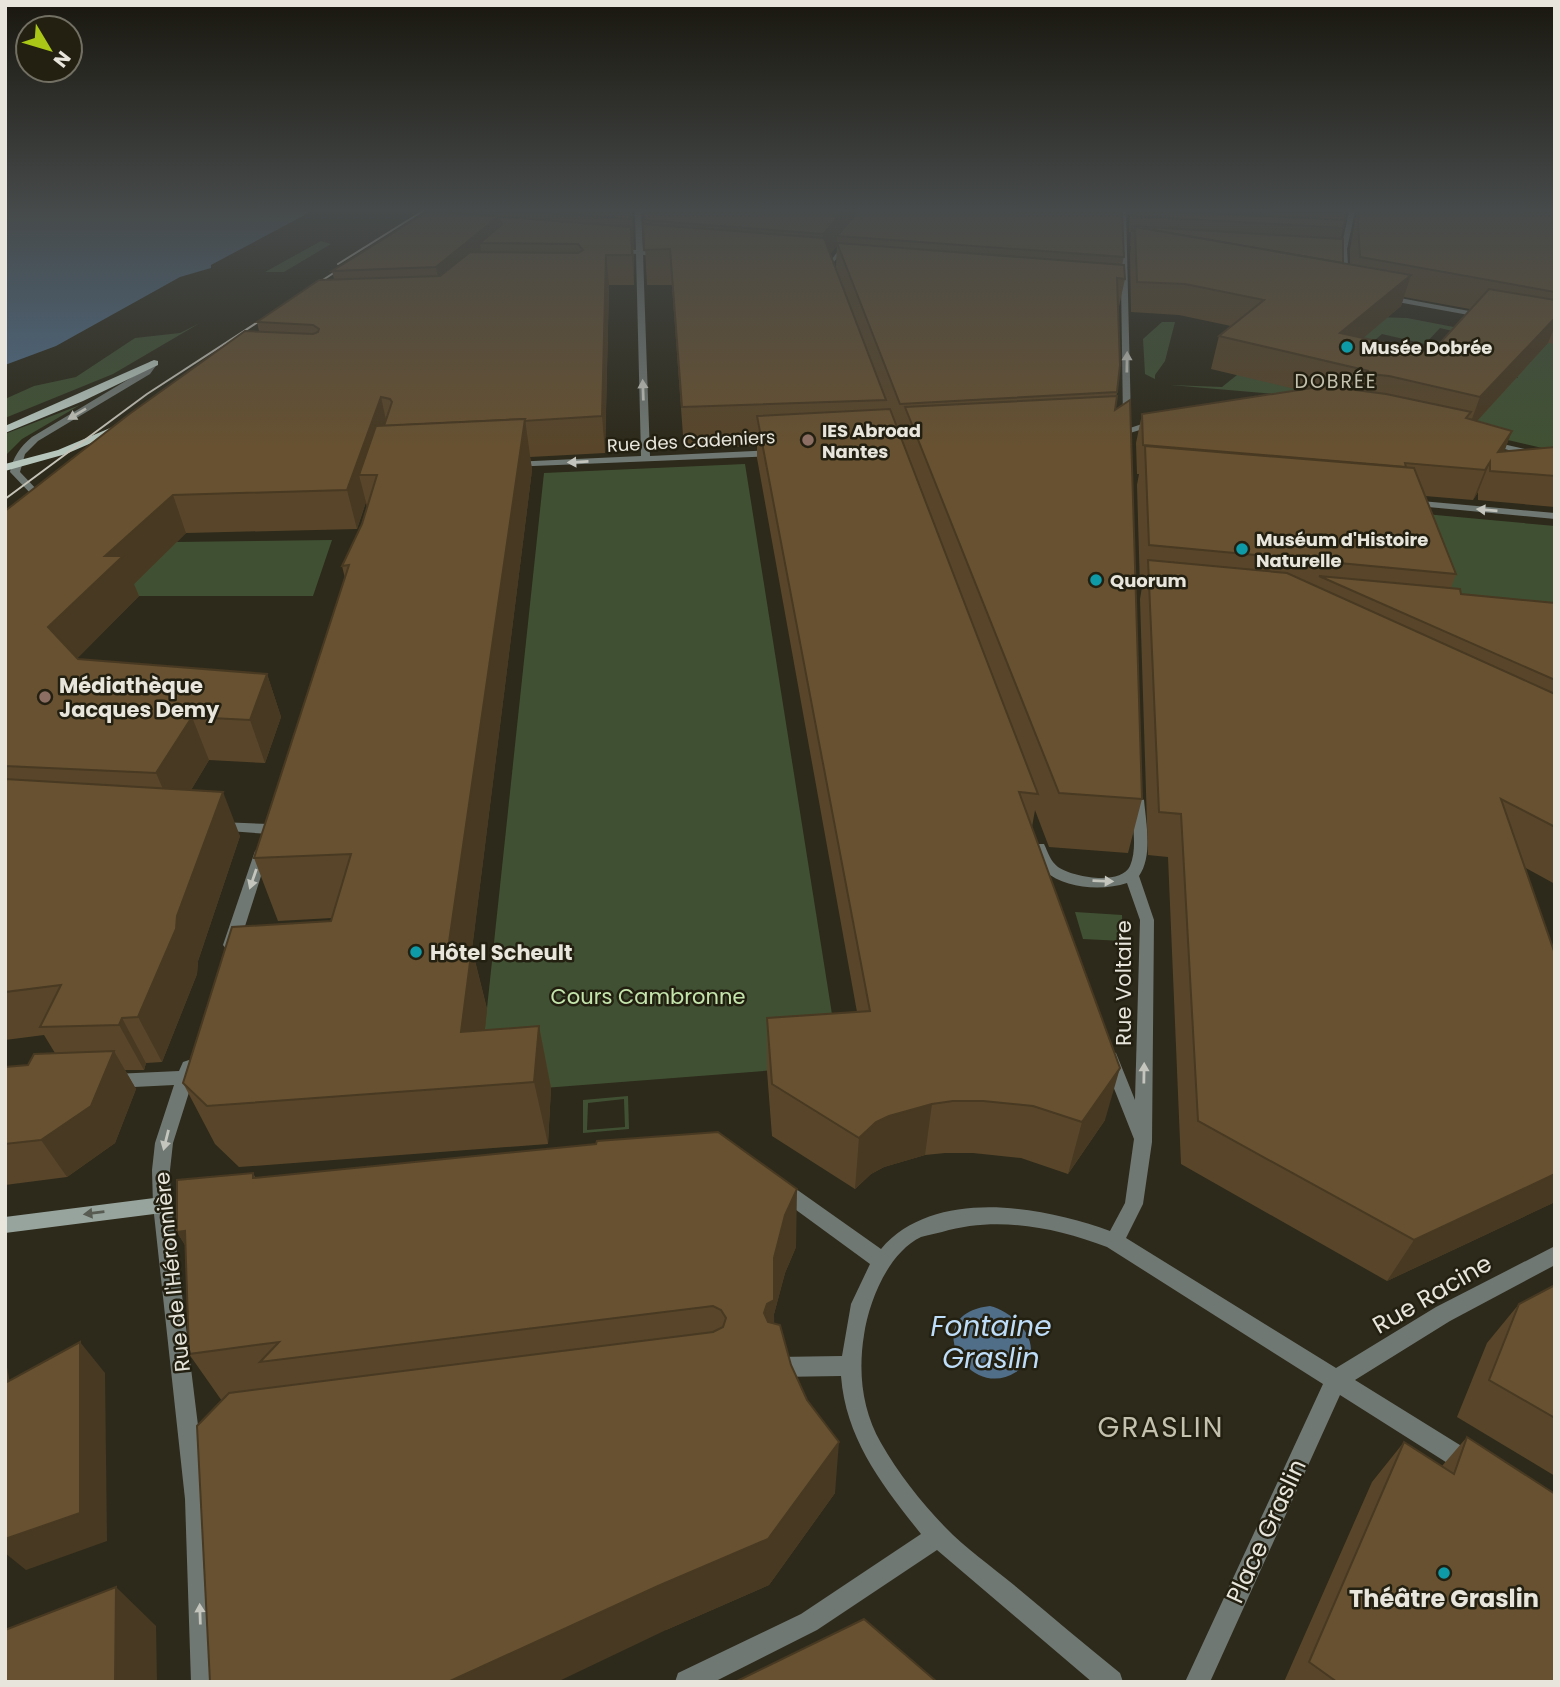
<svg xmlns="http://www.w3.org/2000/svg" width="1560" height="1687" font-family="Poppins,sans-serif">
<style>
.green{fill:#405133;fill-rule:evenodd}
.water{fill:#516e89}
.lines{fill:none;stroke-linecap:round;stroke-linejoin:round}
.street{fill:#707873;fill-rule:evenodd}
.secondary{fill:#97a49d;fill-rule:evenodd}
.primary{fill:#b6c6bd;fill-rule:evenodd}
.tram{stroke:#c6c3b8;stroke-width:2}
.wall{fill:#59462a;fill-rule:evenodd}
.shaded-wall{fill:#483922}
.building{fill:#675131;stroke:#483922;stroke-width:2}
.oneway{fill:#c4c5bc}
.oneway2{fill:#575b51}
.culture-dot{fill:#0f9aa8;stroke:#232012;stroke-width:2.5}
.education-dot{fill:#8d6e63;stroke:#232012;stroke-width:2.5}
.labels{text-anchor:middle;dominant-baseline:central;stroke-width:5;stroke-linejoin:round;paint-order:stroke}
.far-poi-label{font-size:18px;font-weight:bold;fill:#e8e6dc;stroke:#232012;text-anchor:start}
.far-street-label{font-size:18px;fill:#e8e6dc;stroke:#232012}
.far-neighbourhood-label{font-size:19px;letter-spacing:2px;fill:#c4c1ae;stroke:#232012}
.poi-label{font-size:21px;font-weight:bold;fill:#e8e6dc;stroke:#232012;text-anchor:start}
.street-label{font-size:21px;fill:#e8e6dc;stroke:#232012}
.park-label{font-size:21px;fill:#c4e6ac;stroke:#232012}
.near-street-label{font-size:24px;fill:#e8e6dc;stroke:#232012}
.near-poi-label{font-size:24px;font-weight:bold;fill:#e8e6dc;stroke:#232012}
.near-water-label{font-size:28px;font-style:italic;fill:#beddf9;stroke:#232012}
.near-neighbourhood-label{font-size:28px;letter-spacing:2px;fill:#c4c1ae;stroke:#232012}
</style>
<rect width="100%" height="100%" fill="#2d2a1b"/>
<g class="green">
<path d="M321 241 331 244 284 272H265Z"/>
<path d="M1312 315 1407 318 1469 330 1465 334 1440 328 1425 344 1382 334 1317 390 1320 398 1170 385 1222 387Z"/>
<path d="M1162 322H1175L1165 361 1155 375V379L1145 374 1143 339Z"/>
<path d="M200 323 113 374 5 418V399L34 386 76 377 135 338 180 333Z"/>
<path d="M1555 335V451L1418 419 1513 377 1518 378 1516 376Z"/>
<path d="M80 405 22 439 5 456V434Z"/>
<path d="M745 464 840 1065 478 1093 544 473Z"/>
<path d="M1370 509 1555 526V622L1402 607Z"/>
<path d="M332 540 313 596H122L175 542Z"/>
<path d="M1075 912 1122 915 1123 941 1083 939Z"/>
<path d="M628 1096 629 1129 583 1133V1100ZM624 1099 625 1127 587 1130 588 1103Z"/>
</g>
<g class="water">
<path d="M5 211H312L211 265V268L180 277 56 346 5 365Z"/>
<path d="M990 1306C1019 1313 1050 1351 1016 1372 968 1403 917 1314 990 1306Z"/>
</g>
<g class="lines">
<g class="street">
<path d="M635 211H641L643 251 665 254 662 256 643 255 650 456 775 450 780 453 775 456 509 467 507 465 512 462 641 456 636 254 613 251 616 249 636 250Z"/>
<path d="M869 211H875L829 268H825Z"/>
<path d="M1120 211H1126L1131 420 1127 423 1123 420Z"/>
<path d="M1349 211H1355L1347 249 1349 282 1346 284 1343 282 1341 249Z"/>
<path d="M1384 295 1485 314 1489 316 1485 318 1381 299Z"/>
<path d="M151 361 158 363 150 374 38 441 25 454 20 472 40 493 32 495 10 472C13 457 20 447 32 437L144 370Z"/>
<path d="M1157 419 1161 422 1160 424 1113 438 1109 435Z"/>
<path d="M1485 440 1555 456V462L1485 444Z"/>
<path d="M1410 500 1555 513V519L1407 505 1405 503Z"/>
<path d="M1137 796 1144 800C1146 823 1153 856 1139 876L1154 920 1152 1142 1143 1204 1126 1238 1336 1368 1436 1307 1555 1246V1265L1450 1321 1355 1380 1476 1455 1479 1463 1476 1471 1468 1474 1460 1471 1340 1395 1210 1682H1185L1323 1384 1107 1247C1054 1227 997 1216 942 1232 935 1234 927 1235 921 1237 888 1253 869 1301 864 1335 858 1372 862 1410 881 1443 898 1473 921 1502 945 1527 965 1548 991 1566 1014 1585 1049 1614 1084 1644 1120 1673L1123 1682H1092L937 1550 817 1630 714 1682H675L678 1673 801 1614 921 1534C883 1486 846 1440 841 1376L777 1377 770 1374 767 1367 770 1360 777 1357 842 1356 851 1304 870 1264 777 1196 774 1190 777 1184 783 1182 789 1184 881 1249C934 1187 1042 1206 1110 1231L1125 1203 1134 1139 1102 1058 1104 1053 1110 1051 1116 1053 1135 1100 1140 920 1127 883C1103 891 1065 889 1045 871 1038 865 1035 856 1032 847L1034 844H1044C1048 852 1050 861 1058 867 1072 877 1121 886 1130 866 1138 848 1132 819 1130 800Z"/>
<path d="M220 822 269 824 276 829 269 834 215 830 213 827 215 824Z"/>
<path d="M262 846 269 851 239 945 236 949H226L223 945 255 851Z"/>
<path d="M189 1060 195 1062 197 1067 173 1143 170 1170 171 1205 207 1499 215 1682H191L185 1499 153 1205 152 1170 155 1143 174 1085 114 1088 108 1086 106 1081 108 1076 114 1074 179 1071 183 1062Z"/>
</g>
<path class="secondary" d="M162 1197 169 1199 171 1205 169 1211 162 1213 5 1233V1217Z"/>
<g class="primary">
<path d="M154 360 158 361V365L83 401 5 433V426Z"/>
<path d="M122 423 127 426 126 428 66 454 5 471V464L58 450Z"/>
</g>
<g class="tram">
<path d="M338 264 423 211"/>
<path d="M5 499 147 394 349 263"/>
</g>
</g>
<g class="wall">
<path d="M428 211H633L634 285H609L605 453 530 457 532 470 472 949 487 1009 485 1030 539 1026 551 1088 548 1144 239 1167 215 1144 183 1083 331 921 332 918 278 921 254 858 345 578 342 566 362 524 367 508 366 502 357 529 186 533 134 584 139 596 77 658 78 659 267 674 281 717 265 763 209 760 191 790 240 836 198 961 197 974 162 1062 146 1063 144 1070H125L136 1089 115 1143 67 1177 5 1185V1067L28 1065 55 1053 44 1035 5 1040V511L259 331 257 322 334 279 332 271Z"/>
<path d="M643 211 1124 257 1122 265 1125 279 1118 311 1120 365 1115 410 1142 799 1128 853 1049 847 1035 810 1032 827 1105 1120 1068 1174 1021 1158 973 1153H945L925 1155 884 1167 871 1174 855 1189 772 1136 767 1071V1018L857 1012 757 458V446L684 449 672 285H647ZM837 246 836 265V269L830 254Z"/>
<path d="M1127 211H1347L1341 238 1343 263 1350 265V249L1357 211H1555V344L1548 343 1477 421 1512 431 1504 451 1555 447V507L1478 500V492L1473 500 1425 496 1456 574 1451 588 1461 594 1555 603V884L1524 867 1555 954V1202L1387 1281 1181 1164 1168 857 1148 855 1140 599 1142 587H1140L1137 485 1139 474H1137L1136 443 1142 414 1299 390 1211 369 1219 336 1231 326 1179 315 1131 312 1130 255 1131 246H1130L1131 232H1129V224L1130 216 1129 215ZM1404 297 1470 309 1431 353 1363 338 1401 306Z"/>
<path d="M253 1173 255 1177 796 1247 785 1273 774 1314V1323L791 1365 835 1493 769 1585 666 1630 222 1401 189 1354 185 1245 177 1232Z"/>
<path d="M1555 1285V1476L1457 1417 1487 1343 1519 1304Z"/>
<path d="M1467 1437 1555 1682H1284L1372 1482 1404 1442 1442 1466Z"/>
</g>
<g class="shaded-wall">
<path d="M631 211H633V247Z"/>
<path d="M844 211H866L837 236V246L823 263V234Z"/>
<path d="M498 217 502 244 480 243 483 263 442 298 436 267Z"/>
<path d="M631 227 633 256 634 285 632 255Z"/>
<path d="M606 255 609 285 605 453 602 416Z"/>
<path d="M1411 275 1401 306 1334 363 1340 333Z"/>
<path d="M1555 318V326L1548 343 1467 432 1480 397Z"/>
<path d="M381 397 388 429 359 475 366 502 357 529 347 490Z"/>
<path d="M525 419 532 470 472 949 487 1009 479 1086 461 1032 448 949Z"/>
<path d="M1512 431 1501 460 1498 452Z"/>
<path d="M1490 462 1478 492 1473 500 1485 470Z"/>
<path d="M173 495 186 533 134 584 139 596 67 669 48 627 105 556Z"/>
<path d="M267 674 281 717 265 763 250 720Z"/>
<path d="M192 717 209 760 175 817 156 773Z"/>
<path d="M223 792 240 836 198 961 197 974 162 1062 138 1017Z"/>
<path d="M122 1018 146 1063 144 1070 119 1025Z"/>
<path d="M539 1026 551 1088 548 1144 534 1082Z"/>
<path d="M114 1051 136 1089 115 1143 67 1177 41 1140Z"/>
<path d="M1120 1068 1105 1120 1068 1174 1082 1122Z"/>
<path d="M932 1104 925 1155 884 1167 871 1174 855 1189 859 1138 876 1122 889 1116Z"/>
<path d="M1555 1174V1202L1387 1281 1414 1240Z"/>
<path d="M797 1189 796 1247 785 1273 774 1314 775 1355 764 1313 767 1304 774 1258 785 1215Z"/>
<path d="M185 1231 212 1289 177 1232Z"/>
<path d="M80 1342 105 1373 107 1541 26 1570 5 1553V1539Z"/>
<path d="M5 1365 7 1367 17 1423 5 1410Z"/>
<path d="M839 1442 835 1493 769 1585 666 1630 557 1682H448Z"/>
<path d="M116 1587 156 1626 157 1682H115Z"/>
</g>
<g class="building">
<path d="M428 211 631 227 632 255H606L602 416 524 421 525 419 384 426 392 402 390 399 381 397 347 490 173 495 105 556H123L48 627 78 659 267 674 250 720 192 717 156 773 5 766V511L128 415 245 331 313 334 318 332 319 329 313 325 257 322 319 280 440 276 470 252 578 253 583 250 578 244 480 243 502 224 498 217 436 267 332 271Z"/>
<path d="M525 211H631V219Z"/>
<path d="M643 211H844L823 234 644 220Z"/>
<path d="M858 211H1122L1124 257 837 236Z"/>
<path d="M1132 211H1169L1345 220 1343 228 1132 216Z"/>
<path d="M1360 211H1555V292L1360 257 1358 221Z"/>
<path d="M643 224 824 238 886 400 682 407 670 249 644 250Z"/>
<path d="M1132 226 1343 239V263L1135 227 1134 231H1132Z"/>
<path d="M1135 227 1411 275 1340 333 1431 353 1489 289 1555 300V318L1480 397 1389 376 1359 373 1369 371 1219 336 1264 300 1185 284 1137 282Z"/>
<path d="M837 243 1124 265 1125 279 1117 278 1120 365 1117 392 900 404Z"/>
<path d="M1325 386 1386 394 1471 412 1466 418 1512 431 1498 452 1555 447V476L1490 471V462L1485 470 1405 463 1406 467 1143 445 1142 414Z"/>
<path d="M1117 396 1115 410 1130 400 1142 799 1059 793 905 407Z"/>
<path d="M890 409 1038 794 1019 792 1120 1068 1082 1122 1033 1106 983 1101H953L932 1104 889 1116 876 1122 859 1138 772 1084 767 1018 870 1011 757 416Z"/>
<path d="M525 419 448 949 472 947 461 1032 539 1026 534 1082 207 1106 183 1083 232 927 331 921 351 854 254 858 349 565 342 566 362 524 377 475H359L376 426Z"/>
<path d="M1145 446 1414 468 1456 574 1149 545Z"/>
<path d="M1148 560 1287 573 1555 694V827L1501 799 1555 954V1174L1414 1240 1198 1121 1181 814 1159 812Z"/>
<path d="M1319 576 1460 589 1461 594 1555 603V680Z"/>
<path d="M5 779 223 792 177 916 176 929 138 1017 122 1018 119 1025 40 1027 61 985 5 992Z"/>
<path d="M114 1051 91 1106 41 1140 5 1144V1067L28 1065 34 1054Z"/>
<path d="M718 1132 797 1189 785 1215 774 1258V1300L767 1304 764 1313 768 1322 780 1325 791 1365 807 1400 839 1442 768 1539 658 1586 448 1682H210L197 1426 229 1393 713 1332 723 1327 726 1318 721 1310 713 1306 260 1362 279 1342 189 1354 185 1231 177 1232V1180L253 1173V1178L596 1144 597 1141Z"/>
<path d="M1555 1285V1418L1489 1380 1519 1304Z"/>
<path d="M80 1342V1513L5 1539V1383Z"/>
<path d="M1467 1437 1555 1494V1682H1337L1309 1662 1404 1442 1454 1474Z"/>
<path d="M116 1587 115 1682H5V1630Z"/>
<path d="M864 1619 937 1682H735Z"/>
</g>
<defs><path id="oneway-solid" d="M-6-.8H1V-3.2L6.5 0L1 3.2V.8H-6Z" transform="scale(1.75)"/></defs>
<g class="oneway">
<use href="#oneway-solid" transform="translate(1127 362) rotate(-89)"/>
<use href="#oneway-solid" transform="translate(643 390) rotate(-92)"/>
<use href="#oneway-solid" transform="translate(77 414) rotate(149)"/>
<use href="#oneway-solid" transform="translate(578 462) rotate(177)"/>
<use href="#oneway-solid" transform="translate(1487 510) rotate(-175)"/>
<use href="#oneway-solid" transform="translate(253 879) rotate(109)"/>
<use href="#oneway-solid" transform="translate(1103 881) rotate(2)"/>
<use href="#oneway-solid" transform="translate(1144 1073) rotate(-89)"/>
<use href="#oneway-solid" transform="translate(166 1140) rotate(104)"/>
<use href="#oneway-solid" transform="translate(200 1614) rotate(-92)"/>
</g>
<use class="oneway2" href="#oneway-solid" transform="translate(94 1213) rotate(173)"/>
<linearGradient id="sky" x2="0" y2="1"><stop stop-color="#19170f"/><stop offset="0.47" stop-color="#464a4a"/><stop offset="1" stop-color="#464a4a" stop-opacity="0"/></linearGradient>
<rect width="1560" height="447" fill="url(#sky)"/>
<g class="culture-dot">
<circle cx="1347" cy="347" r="7"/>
<circle cx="1242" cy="549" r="7"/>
<circle cx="1096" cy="580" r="7"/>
<circle cx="416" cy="952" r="7"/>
<circle cx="1444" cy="1573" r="7"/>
</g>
<g class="education-dot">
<circle cx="808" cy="440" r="7"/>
<circle cx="45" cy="697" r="7"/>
</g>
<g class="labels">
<g class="far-poi-label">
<text x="1361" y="347">Musée Dobrée</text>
<text x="822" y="430">IES Abroad<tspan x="822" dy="21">Nantes</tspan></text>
<text x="1256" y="539">Muséum d'Histoire<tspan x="1256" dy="21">Naturelle</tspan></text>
<text x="1110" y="580">Quorum</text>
</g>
<g class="far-street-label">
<text transform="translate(691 441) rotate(-3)">Rue des Cadeniers</text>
</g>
<g class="far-neighbourhood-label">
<text x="1336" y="381">DOBRÉE</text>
</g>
<g class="poi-label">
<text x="59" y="685">Médiathèque<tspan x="59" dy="24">Jacques Demy</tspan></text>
<text x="430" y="952">Hôtel Scheult</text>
</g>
<g class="street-label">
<text transform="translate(1123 983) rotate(-90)">Rue Voltaire</text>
<text transform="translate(172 1272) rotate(-96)">Rue de l'Héronnière</text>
</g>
<g class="park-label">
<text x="648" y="996">Cours Cambronne</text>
</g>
<g class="near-street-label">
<text transform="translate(1432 1294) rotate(-30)">Rue Racine</text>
<text transform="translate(1266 1531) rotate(-65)">Place Graslin</text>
</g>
<g class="near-poi-label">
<text x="1444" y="1598">Théâtre Graslin</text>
</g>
<g class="near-water-label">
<text x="991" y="1326">Fontaine<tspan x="991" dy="32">Graslin</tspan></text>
</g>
<g class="near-neighbourhood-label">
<text x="1161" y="1427">GRASLIN</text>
</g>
</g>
<rect width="1560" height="1687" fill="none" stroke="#e8e6dc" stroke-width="14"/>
<g transform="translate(49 49) rotate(128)"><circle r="33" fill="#232012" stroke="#726f63" stroke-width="2"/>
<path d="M0-5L12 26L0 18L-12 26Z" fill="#aac717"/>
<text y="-10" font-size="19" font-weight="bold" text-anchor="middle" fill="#e8e6dc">N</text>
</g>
</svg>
